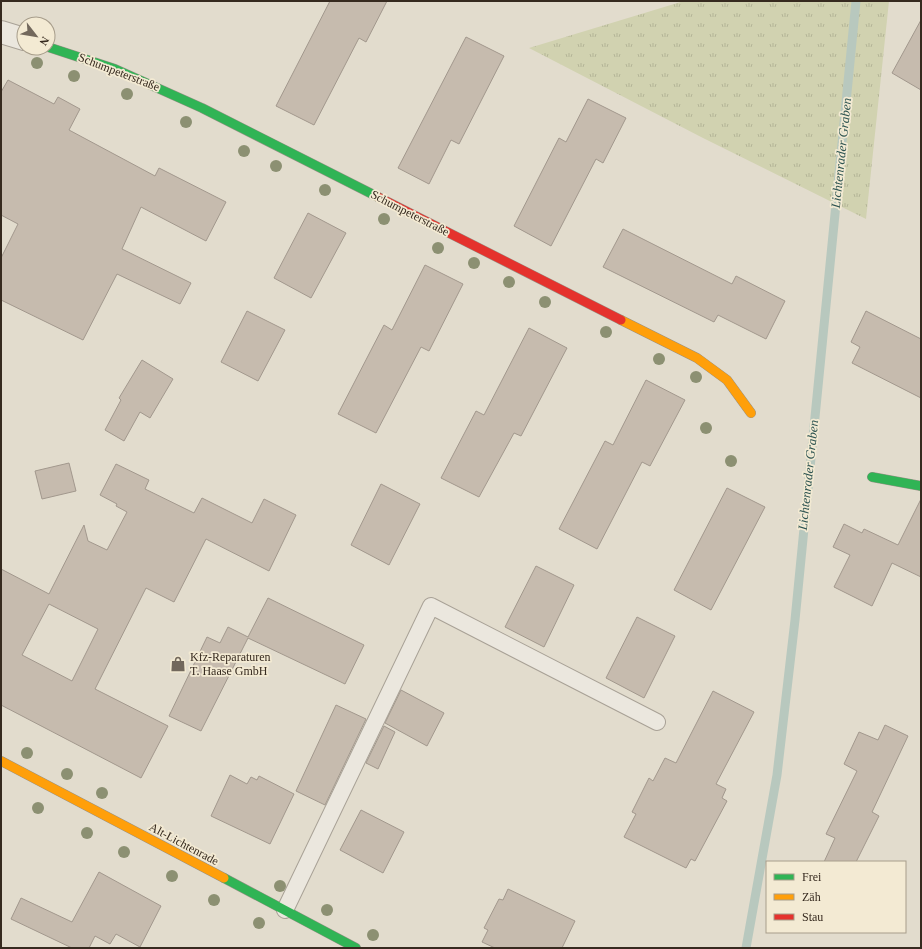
<svg xmlns="http://www.w3.org/2000/svg" width="922" height="949" font-family="Georgia,serif">
<style>
.grass{fill:url(#grass-tufts)}
.lines{fill:none;stroke-linecap:round;stroke-linejoin:round}
.stream{stroke:#b8c8be;stroke-width:9}
.building{fill:#c6bbae;stroke:#a2988d;fill-rule:evenodd}
.lane-casing{stroke:#a8a196;stroke-width:18}
.street-casing{stroke:#a8a196;stroke-width:24}
.fast-casing{stroke:#979186;stroke-width:10}
.slow-casing{stroke:#979186;stroke-width:10}
.jam-casing{stroke:#979186;stroke-width:10}
.lane{stroke:#ebe7de;stroke-width:16}
.street{stroke:#ebe7de;stroke-width:22}
.fast{stroke:#30b455;stroke-width:9}
.slow{stroke:#ff9f0a;stroke-width:9}
.jam{stroke:#e5322d;stroke-width:9}
.tree{fill:#8c9072}
.labels{text-anchor:middle;dominant-baseline:central;stroke-width:3.5;stroke-linejoin:round;paint-order:stroke}
.street-label{font-size:12px;fill:#362a1f;stroke:#f3ead3}
.poi-label{font-size:12px;fill:#362a1f;stroke:#f3ead3;text-anchor:start}
.water-label{font-size:13px;font-style:italic;fill:#2f5552;stroke:#f3ead3}
</style>
<defs>
<pattern id="grass-tufts" width="24" height="20" patternUnits="userSpaceOnUse"><rect width="24" height="20" fill="#d1d2b0"/><path d="M3 7l-1-3M5 7V3M7 7l1-3M15 17l-1-3M17 17v-4M19 17l1-3" fill="none" stroke="#b4b497"/></pattern>
</defs>
<rect width="100%" height="100%" fill="#e2dccd"/>
<path class="grass" d="M684 1H889L866 219 703 138 529 48Z"/>
<g class="lines">
<path class="stream" d="M746 948 777 775 795 620 856 1"/>
</g>
<g class="building">
<path d="M330 1H387L366 42 359 38 314 125 276 106Z"/>
<path d="M921 20V90L892 73Z"/>
<path d="M466 37 504 56 459 144 451 140 429 184 398 168Z"/>
<path d="M8 80 54 104 58 97 80 109 69 130 155 176 159 168 226 202 206 241 141 207 122 249 191 283 180 304 117 274 83 340 1 300V258L18 224 1 215V92Z"/>
<path d="M588 99 626 118 603 163 596 159 551 246 514 226 559 138 566 142Z"/>
<path d="M308 213 346 233 311 298 274 278Z"/>
<path d="M623 229 732 284 736 276 785 301 766 339 718 315 714 322 603 267Z"/>
<path d="M425 265 463 284 429 351 421 347 376 433 338 414 384 325 392 330Z"/>
<path d="M247 311 285 330 258 381 221 362Z"/>
<path d="M866 311 921 339V398L852 363 860 347 851 342Z"/>
<path d="M529 328 567 348 521 436 514 433 479 497 441 478 476 411 484 415Z"/>
<path d="M142 360 173 379 150 418 140 412 124 441 105 430 121 400 119 398Z"/>
<path d="M646 380 685 400 650 466 642 462 597 549 559 529 605 441 613 445Z"/>
<path d="M69 463 76 491 42 499 35 471Z"/>
<path d="M116 464 149 480 145 489 194 513 202 498 252 523 264 499 296 515 269 571 206 539 174 602 146 588 95 689 168 726 141 778 1 705V569L49 594 84 525 88 541 107 550 127 512 116 506 117 504 100 495ZM49 604 98 629 72 681 22 655Z"/>
<path d="M381 484 420 504 389 565 351 545Z"/>
<path d="M727 488 765 507 711 610 674 590Z"/>
<path d="M921 499V577L892 563 872 606 834 587 850 555 833 547 844 524 862 533 864 529 898 545Z"/>
<path d="M536 566 574 585 544 647 505 627Z"/>
<path d="M268 598 364 645 345 684 248 638 201 731 169 716 207 637 220 643 228 627 248 637Z"/>
<path d="M637 617 675 636 644 698 606 678Z"/>
<path d="M401 690 444 713 427 746 385 723Z"/>
<path d="M713 691 754 712 716 784 726 789 722 798 727 801 695 861 691 859 686 868 624 837 636 814 632 812 649 778 653 781 665 758 676 763Z"/>
<path d="M336 705 366 719 325 805 296 791Z"/>
<path d="M885 725 908 736 872 812 879 816 856 862H824L835 838 826 834 857 771 844 764 859 732 878 740Z"/>
<path d="M384 726 395 732 378 769 366 763Z"/>
<path d="M230 775 247 784 251 777 257 780 259 776 294 794 270 844 211 816Z"/>
<path d="M361 810 404 832 383 873 340 850Z"/>
<path d="M99 872 161 906 140 947 116 934 110 944 95 936 89 948H72L11 919 21 898 72 922Z"/>
<path d="M508 889 575 921 562 948H495L482 942 488 930 484 928 499 899 503 900Z"/>
</g>
<g class="lines">
<g class="lane-casing">
<path id="lane" d="M285 910 431 606 657 722"/>
</g>
<g class="street-casing">
<path id="street" d="M1 32 24 39"/>
</g>
<g class="fast-casing">
<g id="fast">
<path d="M48 47 115 69 202 108 378 197"/>
<path d="M872 477 921 486"/>
<path d="M224 878 356 948"/>
</g>
</g>
<g class="slow-casing">
<g id="slow">
<path d="M621 320 697 358 727 380 751 413"/>
<path d="M1 761 224 878"/>
</g>
</g>
<g class="jam-casing">
<path id="jam" d="M378 197 621 320"/>
</g>
<use href="#lane" class="lane"/>
<use href="#street" class="street"/>
<use href="#fast" class="fast"/>
<use href="#slow" class="slow"/>
<use href="#jam" class="jam"/>
</g>
<g class="tree">
<circle cx="37" cy="63" r="6"/>
<circle cx="74" cy="76" r="6"/>
<circle cx="127" cy="94" r="6"/>
<circle cx="186" cy="122" r="6"/>
<circle cx="244" cy="151" r="6"/>
<circle cx="276" cy="166" r="6"/>
<circle cx="325" cy="190" r="6"/>
<circle cx="384" cy="219" r="6"/>
<circle cx="438" cy="248" r="6"/>
<circle cx="474" cy="263" r="6"/>
<circle cx="509" cy="282" r="6"/>
<circle cx="545" cy="302" r="6"/>
<circle cx="606" cy="332" r="6"/>
<circle cx="659" cy="359" r="6"/>
<circle cx="696" cy="377" r="6"/>
<circle cx="706" cy="428" r="6"/>
<circle cx="731" cy="461" r="6"/>
<circle cx="27" cy="753" r="6"/>
<circle cx="67" cy="774" r="6"/>
<circle cx="102" cy="793" r="6"/>
<circle cx="38" cy="808" r="6"/>
<circle cx="87" cy="833" r="6"/>
<circle cx="124" cy="852" r="6"/>
<circle cx="172" cy="876" r="6"/>
<circle cx="280" cy="886" r="6"/>
<circle cx="214" cy="900" r="6"/>
<circle cx="327" cy="910" r="6"/>
<circle cx="259" cy="923" r="6"/>
<circle cx="373" cy="935" r="6"/>
</g>
<defs>
<g id="shop-bare" transform="scale(1.2)"><path d="M-5-2.5h2.3a2.7 3.5 0 0 1 5.4 0H5L5.5 6h-11ZM-1.5-2.5h3a1.5 2.3 0 0 0-3 0Z" fill="#72685c" stroke="#f3ead3" stroke-width="2.5" paint-order="stroke"/></g>
</defs>
<g fill-rule="evenodd">
<use href="#shop-bare" x="178" y="664"/>
</g>
<g class="labels">
<g class="street-label">
<text transform="translate(119 72) rotate(21)">Schumpeterstraße</text>
<text transform="translate(410 213) rotate(27)">Schumpeterstraße</text>
<text transform="translate(184 844) rotate(28)">Alt-Lichtenrade</text>
</g>
<g class="poi-label">
<text x="190" y="657">Kfz-Reparaturen<tspan x="190" dy="14">T. Haase GmbH</tspan></text>
</g>
<g class="water-label">
<text transform="translate(841 153) rotate(-84)">Lichtenrader Graben</text>
<text transform="translate(808 475) rotate(-84)">Lichtenrader Graben</text>
</g>
</g>
<rect width="922" height="949" fill="none" stroke="#362a1f" stroke-width="4"/>
<rect x="766" y="861" width="140" height="72" fill="#f3ead3" stroke="#a79d8b"/>
<rect x="774" y="874" width="20" height="6" fill="#30b455" stroke="#a79d8b"/>
<text x="802" y="881" font-size="12" fill="#362a1f">Frei</text>
<rect x="774" y="894" width="20" height="6" fill="#ff9f0a" stroke="#a79d8b"/>
<text x="802" y="901" font-size="12" fill="#362a1f">Zäh</text>
<rect x="774" y="914" width="20" height="6" fill="#e5322d" stroke="#a79d8b"/>
<text x="802" y="921" font-size="12" fill="#362a1f">Stau</text>
<g transform="translate(36 36) rotate(121)"><circle r="19" fill="#f3ead3" stroke="#a79d8b"/>
<path d="M0-3L7 15L0 10L-7 15Z" fill="#72685c"/>
<text y="-6" font-size="11" font-weight="bold" text-anchor="middle" fill="#362a1f">N</text>
</g>
</svg>
